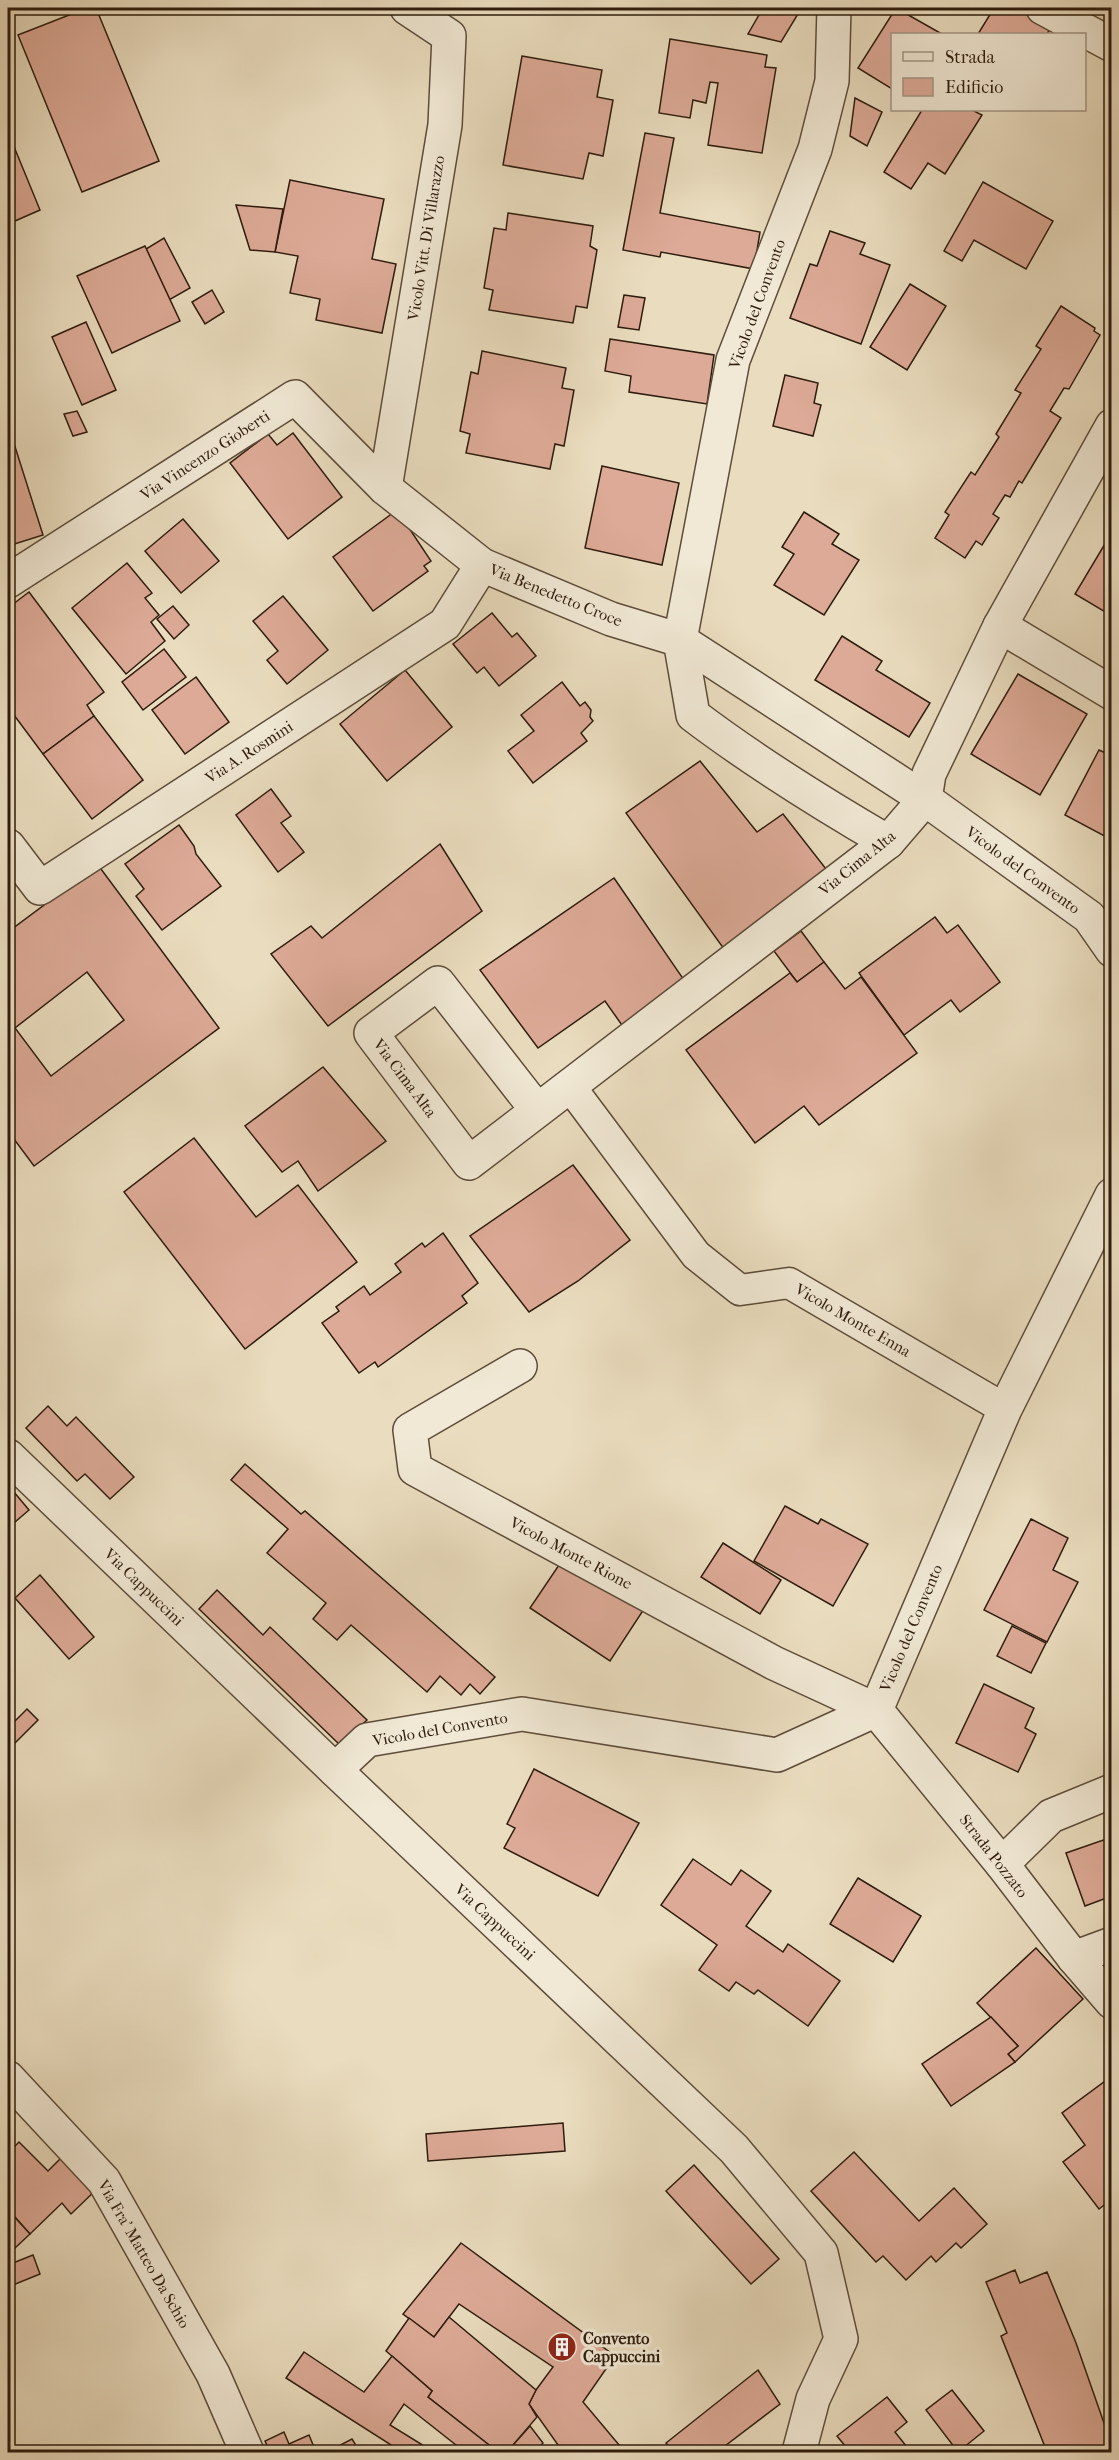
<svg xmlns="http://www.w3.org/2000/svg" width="1119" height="2460" font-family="'IM FELL French Canon',serif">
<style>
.building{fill:#ddaa97;stroke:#2e1c0d;stroke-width:1.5;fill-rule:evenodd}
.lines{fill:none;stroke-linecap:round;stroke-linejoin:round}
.pedestrian-casing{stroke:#5d4c3a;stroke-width:33}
.minor-casing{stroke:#5d4c3a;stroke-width:36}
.tertiary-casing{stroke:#5d4c3a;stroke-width:36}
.pedestrian{stroke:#f1e9d5;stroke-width:30}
.minor{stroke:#f1e9d5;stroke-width:33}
.tertiary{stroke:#f1e9d5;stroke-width:33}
.labels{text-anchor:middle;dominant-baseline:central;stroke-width:6;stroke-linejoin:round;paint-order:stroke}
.street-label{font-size:16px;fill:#2e1c0d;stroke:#f1e9d5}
.poi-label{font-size:16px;font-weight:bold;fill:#2e1c0d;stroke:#f1e9d5;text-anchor:start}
</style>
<rect width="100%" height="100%" fill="#eaddbf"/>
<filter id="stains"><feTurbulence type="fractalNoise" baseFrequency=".00333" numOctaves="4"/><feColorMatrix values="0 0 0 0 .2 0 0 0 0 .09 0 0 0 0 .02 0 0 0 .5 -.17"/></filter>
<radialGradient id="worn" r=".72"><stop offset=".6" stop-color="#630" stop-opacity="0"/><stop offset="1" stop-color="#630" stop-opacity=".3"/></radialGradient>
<g class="building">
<path d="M87 8H96L159 161 82 192 18 35Z"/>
<path d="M763 8 801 9 781 42 748 34Z"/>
<path d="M896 8 942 34H892V89L858 68Z"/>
<path d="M994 8H1023L1053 24 1047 34H978Z"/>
<path d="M670 39 767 55 765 67 776 68 762 153 708 145 718 83 710 82 706 103 693 100 690 118 659 113Z"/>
<path d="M522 56 602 70 597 97 613 100 603 156 589 153 583 179 503 165Z"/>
<path d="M855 98 882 112 867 146 850 136Z"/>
<path d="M922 110H972L982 115 945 174 928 163 911 189 884 172Z"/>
<path d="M8 132 40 210 8 224Z"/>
<path d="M645 133 674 138 660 213 760 232 754 269 661 252 660 257 623 250Z"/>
<path d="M290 180 384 199 372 259 396 264 382 333 316 320 320 299 290 293 298 256 275 252Z"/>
<path d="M983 182 1053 221 1026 269 974 240 962 261 944 251Z"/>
<path d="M236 205 283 209 275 252 250 250Z"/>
<path d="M508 213 593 226 590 246 597 250 587 308 576 306 573 323 489 310 493 290 484 288 494 228 506 230Z"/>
<path d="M830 231 865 243 860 254 890 265 861 344 790 318 810 264 817 266Z"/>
<path d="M164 238 190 288 169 300 146 249Z"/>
<path d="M145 246 180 321 112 353 77 276Z"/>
<path d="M910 284 946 306 907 370 870 347Z"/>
<path d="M212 290 224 312 205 324 192 302Z"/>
<path d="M624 295 645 298 639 330 618 327Z"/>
<path d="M1061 306 1095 328 1094 331 1100 335 1069 389 1064 388 1050 411 1061 418 1022 483 1019 481 1010 497 1005 495 993 514 999 518 982 545 976 541 965 558 935 538 949 515 945 512 971 472 975 475 999 437 996 434 1021 393 1015 390 1041 349 1036 346Z"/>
<path d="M86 322 116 390 82 405 52 337Z"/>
<path d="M610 339 714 355 707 404 629 392 631 376 605 371Z"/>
<path d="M482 351 566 368 562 388 574 390 564 446 555 444 550 469 466 453 470 434 460 431 471 372 478 374Z"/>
<path d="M785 375 818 383 814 403 821 405 813 436 773 426Z"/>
<path d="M77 411 87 432 73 436 64 414Z"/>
<path d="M293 433 342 497 288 539 230 463 268 434 277 445Z"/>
<path d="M11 434 43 535 8 546V435Z"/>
<path d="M602 466 679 483 662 565 585 548Z"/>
<path d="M397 510 431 561 424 566 428 571 373 611 333 557Z"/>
<path d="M804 512 839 534 832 544 859 560 824 615 774 585 794 554 782 547Z"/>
<path d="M183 519 219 561 181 593 145 551Z"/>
<path d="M1112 532V616L1075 594Z"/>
<path d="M127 563 152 593 145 598 159 615 151 622 165 641 126 674 72 608Z"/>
<path d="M29 592 104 692 87 705 94 716 43 754 8 707V608Z"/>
<path d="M283 596 328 650 287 684 267 660 278 651 253 621Z"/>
<path d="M173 606 189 625 174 639 157 619Z"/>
<path d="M492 613 512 637 517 633 536 656 499 686 484 667 477 673 453 644Z"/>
<path d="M842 636 882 661 876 670 930 703 909 737 815 680Z"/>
<path d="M164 649 186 677 143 710 122 682Z"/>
<path d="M405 670 452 727 387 781 340 724Z"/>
<path d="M1018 674 1087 714 1040 795 971 754Z"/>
<path d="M196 677 229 722 185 754 152 710Z"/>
<path d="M562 682 580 706 585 702 591 710 590 717 593 721 581 733 587 741 533 783 508 751 534 731 521 715Z"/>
<path d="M94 716 143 780 92 819 43 754Z"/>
<path d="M1099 750 1112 756V840L1065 815Z"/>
<path d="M700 761 757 832 783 814 830 874 724 949 626 813Z"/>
<path d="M271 789 291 816 281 823 304 852 278 872 236 815Z"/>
<path d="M179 825 194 846 196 854 221 886 162 930 136 896 144 889 125 864Z"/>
<path d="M440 844 482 911 328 1026 271 954 311 926 322 938Z"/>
<path d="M98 865 219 1028 34 1166 8 1131V932ZM87 972 124 1020 51 1076 15 1028Z"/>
<path d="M614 878 684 980 624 1028 605 1001 538 1048 480 970Z"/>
<path d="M935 917 947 933 958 925 1000 982 960 1012 951 1000 904 1035 859 973Z"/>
<path d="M801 931 824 962 797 982 774 951Z"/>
<path d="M824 962 845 989 861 977 917 1053 819 1125 804 1106 755 1143 686 1050 790 973 797 982Z"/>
<path d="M323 1067 386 1141 318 1191 298 1161 282 1172 245 1126Z"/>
<path d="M194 1138 256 1217 298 1185 357 1262 245 1349 124 1192Z"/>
<path d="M573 1165 630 1240 578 1281 529 1312 470 1236Z"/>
<path d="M443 1233 478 1283 462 1296 467 1303 378 1367 375 1362 359 1373 322 1323 339 1311 336 1307 364 1286 370 1295 401 1272 395 1264 422 1243 425 1247Z"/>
<path d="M48 1406 67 1426 76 1417 134 1477 110 1499 85 1474 77 1481 26 1428Z"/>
<path d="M245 1464 301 1514 305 1511 495 1677 480 1694 470 1684 461 1695 440 1676 427 1692 351 1625 337 1640 313 1619 326 1603 267 1553 288 1529 231 1480Z"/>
<path d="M8 1485 29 1510 8 1528Z"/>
<path d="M785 1506 818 1524 821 1519 868 1544 833 1606 754 1561Z"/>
<path d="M1031 1519 1068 1538 1053 1570 1078 1582 1047 1642 984 1610Z"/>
<path d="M723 1543 781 1580 760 1614 701 1577Z"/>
<path d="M561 1562 644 1609 610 1661 530 1608Z"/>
<path d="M40 1575 94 1637 69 1659 15 1598Z"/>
<path d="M217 1590 263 1635 270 1627 367 1720 340 1745 199 1609Z"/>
<path d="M1012 1626 1046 1643 1031 1673 997 1656Z"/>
<path d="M984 1684 1034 1708 1025 1728 1036 1734 1018 1772 956 1743Z"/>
<path d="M27 1709 38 1720 8 1750V1728Z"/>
<path d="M534 1769 639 1823 598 1896 504 1848 515 1828 507 1824Z"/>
<path d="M1112 1837V1896L1085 1906 1066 1853Z"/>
<path d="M693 1859 731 1885 741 1870 771 1891 746 1926 783 1952 788 1944 840 1981 808 2026 758 1990 754 1994 736 1982 729 1991 699 1970 717 1945 661 1905Z"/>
<path d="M858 1878 921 1916 893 1962 830 1924Z"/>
<path d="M1036 1948 1083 1999 1015 2062 1008 2054 1018 2046 977 2003Z"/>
<path d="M991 2017 1018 2046 1008 2054 1015 2062 951 2106 922 2064Z"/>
<path d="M1112 2076V2199L1099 2209 1063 2162 1085 2145 1062 2113Z"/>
<path d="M563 2123 565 2151 428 2161 426 2134Z"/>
<path d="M19 2142 48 2171 66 2153 99 2187 71 2214 62 2203 30 2234 8 2209V2153Z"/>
<path d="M854 2152 919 2221 954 2188 987 2224 961 2248 956 2243 936 2262 931 2256 906 2280 883 2256 876 2262 811 2191Z"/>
<path d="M694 2165 779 2259 751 2284 666 2191Z"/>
<path d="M9 2211 30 2234 15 2248 8 2231Z"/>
<path d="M461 2243 615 2356 583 2402 625 2452H563L529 2404 536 2390 553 2367 459 2304 434 2337 403 2314Z"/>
<path d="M33 2255 40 2274 13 2285 8 2265Z"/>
<path d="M1015 2270 1020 2283 1047 2272 1076 2343 1112 2446V2452H1047L1001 2336 1007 2333 986 2282Z"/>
<path d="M449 2317 536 2390 529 2404 537 2417 507 2452H498L428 2397 432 2391 386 2351 409 2318 434 2337Z"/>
<path d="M304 2352 364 2392 392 2356 432 2391 428 2397 498 2452H460L461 2449 404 2404 390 2425 434 2452H402L286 2378Z"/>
<path d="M758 2370 780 2404 717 2452H674L666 2443Z"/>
<path d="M952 2390 984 2431 958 2452 926 2410Z"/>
<path d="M887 2397 907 2422 895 2432 911 2452H850L837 2436Z"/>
<path d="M530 2426 543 2443 536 2452H507Z"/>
<path d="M284 2432 289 2444 309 2435 316 2452H270L265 2441Z"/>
<path d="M352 2439 360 2452H327Z"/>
</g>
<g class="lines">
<g class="pedestrian-casing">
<path id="pedestrian" d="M569 1085 696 1255 740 1290 789 1283 1005 1409"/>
</g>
<g class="minor-casing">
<g id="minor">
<path d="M834 8 832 81 815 149 733 360 680 640 693 715C755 762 821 803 888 842"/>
<path d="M385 488 445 125 449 36 407 8"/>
<path d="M8 581 295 397 385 488 482 565 611 619 680 640 925 799 1089 917 1112 950"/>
<path d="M1000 626 1112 693"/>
<path d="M8 846 40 888 445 624 482 565"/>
<path d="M537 1110 438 983 371 1033 469 1163 888 842 925 799 929 774 1000 626 1112 426"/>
<path d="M520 1366 410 1430 415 1469 774 1663 876 1710 1002 1864 1074 1958 1112 2002"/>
<path d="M8 1456 335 1770 734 2149 821 2253 841 2339 813 2399 799 2452"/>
<path d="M335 1770 367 1740 522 1714 777 1755 876 1710 1005 1409 1112 1195"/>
<path d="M1002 1864 1051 1816 1112 1791"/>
<path d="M1074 1958 1112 1944"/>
<path d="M8 2078 104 2181 213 2374 247 2452"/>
</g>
</g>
<g class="tertiary-casing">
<path id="tertiary" d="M1043 8 1112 45"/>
</g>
<use href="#pedestrian" class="pedestrian"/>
<use href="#minor" class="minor"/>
<use href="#tertiary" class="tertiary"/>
</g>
<defs>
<g id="building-disc" transform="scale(1.5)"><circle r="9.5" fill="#8f2418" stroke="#f1e9d5"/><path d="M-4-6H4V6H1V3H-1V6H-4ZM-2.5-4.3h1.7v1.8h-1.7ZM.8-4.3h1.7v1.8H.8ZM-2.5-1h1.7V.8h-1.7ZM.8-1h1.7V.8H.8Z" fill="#fff"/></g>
</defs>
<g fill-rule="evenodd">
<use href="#building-disc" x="562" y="2347"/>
</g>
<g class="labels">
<g class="street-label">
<text transform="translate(426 238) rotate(-81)">Vicolo Vitt. Di Villarazzo</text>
<text transform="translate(757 304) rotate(-70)">Vicolo del Convento</text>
<text transform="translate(205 455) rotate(-33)">Via Vincenzo Gioberti</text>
<text transform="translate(556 595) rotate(22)">Via Benedetto Croce</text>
<text transform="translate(249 752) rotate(-33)">Via A. Rosmini</text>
<text transform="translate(857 863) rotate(-39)">Via Cima Alta</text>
<text transform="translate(1023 870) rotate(36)">Vicolo del Convento</text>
<text transform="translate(405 1078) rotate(53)">Via Cima Alta</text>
<text transform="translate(853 1320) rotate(30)">Vicolo Monte Enna</text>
<text transform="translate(571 1553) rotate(28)">Vicolo Monte Rione</text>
<text transform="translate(144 1587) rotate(44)">Via Cappuccini</text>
<text transform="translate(911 1628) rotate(-67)">Vicolo del Convento</text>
<text transform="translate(440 1729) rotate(-10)">Vicolo del Convento</text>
<text transform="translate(994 1856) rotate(52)">Strada Pozzato</text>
<text transform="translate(495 1922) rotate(43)">Via Cappuccini</text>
<text transform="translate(144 2254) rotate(60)">Via Fra' Matteo Da Schio</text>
</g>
<g class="poi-label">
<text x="583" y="2338">Convento<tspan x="583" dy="18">Cappuccini</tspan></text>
</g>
</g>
<rect width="1119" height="2460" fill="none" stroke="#eaddbf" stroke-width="30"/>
<rect x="9" y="9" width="1101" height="2442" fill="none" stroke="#2e1c0d" stroke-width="3"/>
<rect x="15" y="15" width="1089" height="2430" fill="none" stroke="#2e1c0d" stroke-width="1.5"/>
<rect x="891" y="33" width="195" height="78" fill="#f1e9d5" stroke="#a39785" stroke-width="1.5"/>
<rect x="903" y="52" width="30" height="9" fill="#f1e9d5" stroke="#a39785" stroke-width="1.5"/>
<text x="945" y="63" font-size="18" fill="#2e1c0d">Strada</text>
<rect x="903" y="78" width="30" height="18" fill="#ddaa97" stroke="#a39785" stroke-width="1.5"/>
<text x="945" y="93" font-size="18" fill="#2e1c0d">Edificio</text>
<rect width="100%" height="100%" filter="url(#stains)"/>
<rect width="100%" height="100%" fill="url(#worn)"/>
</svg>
